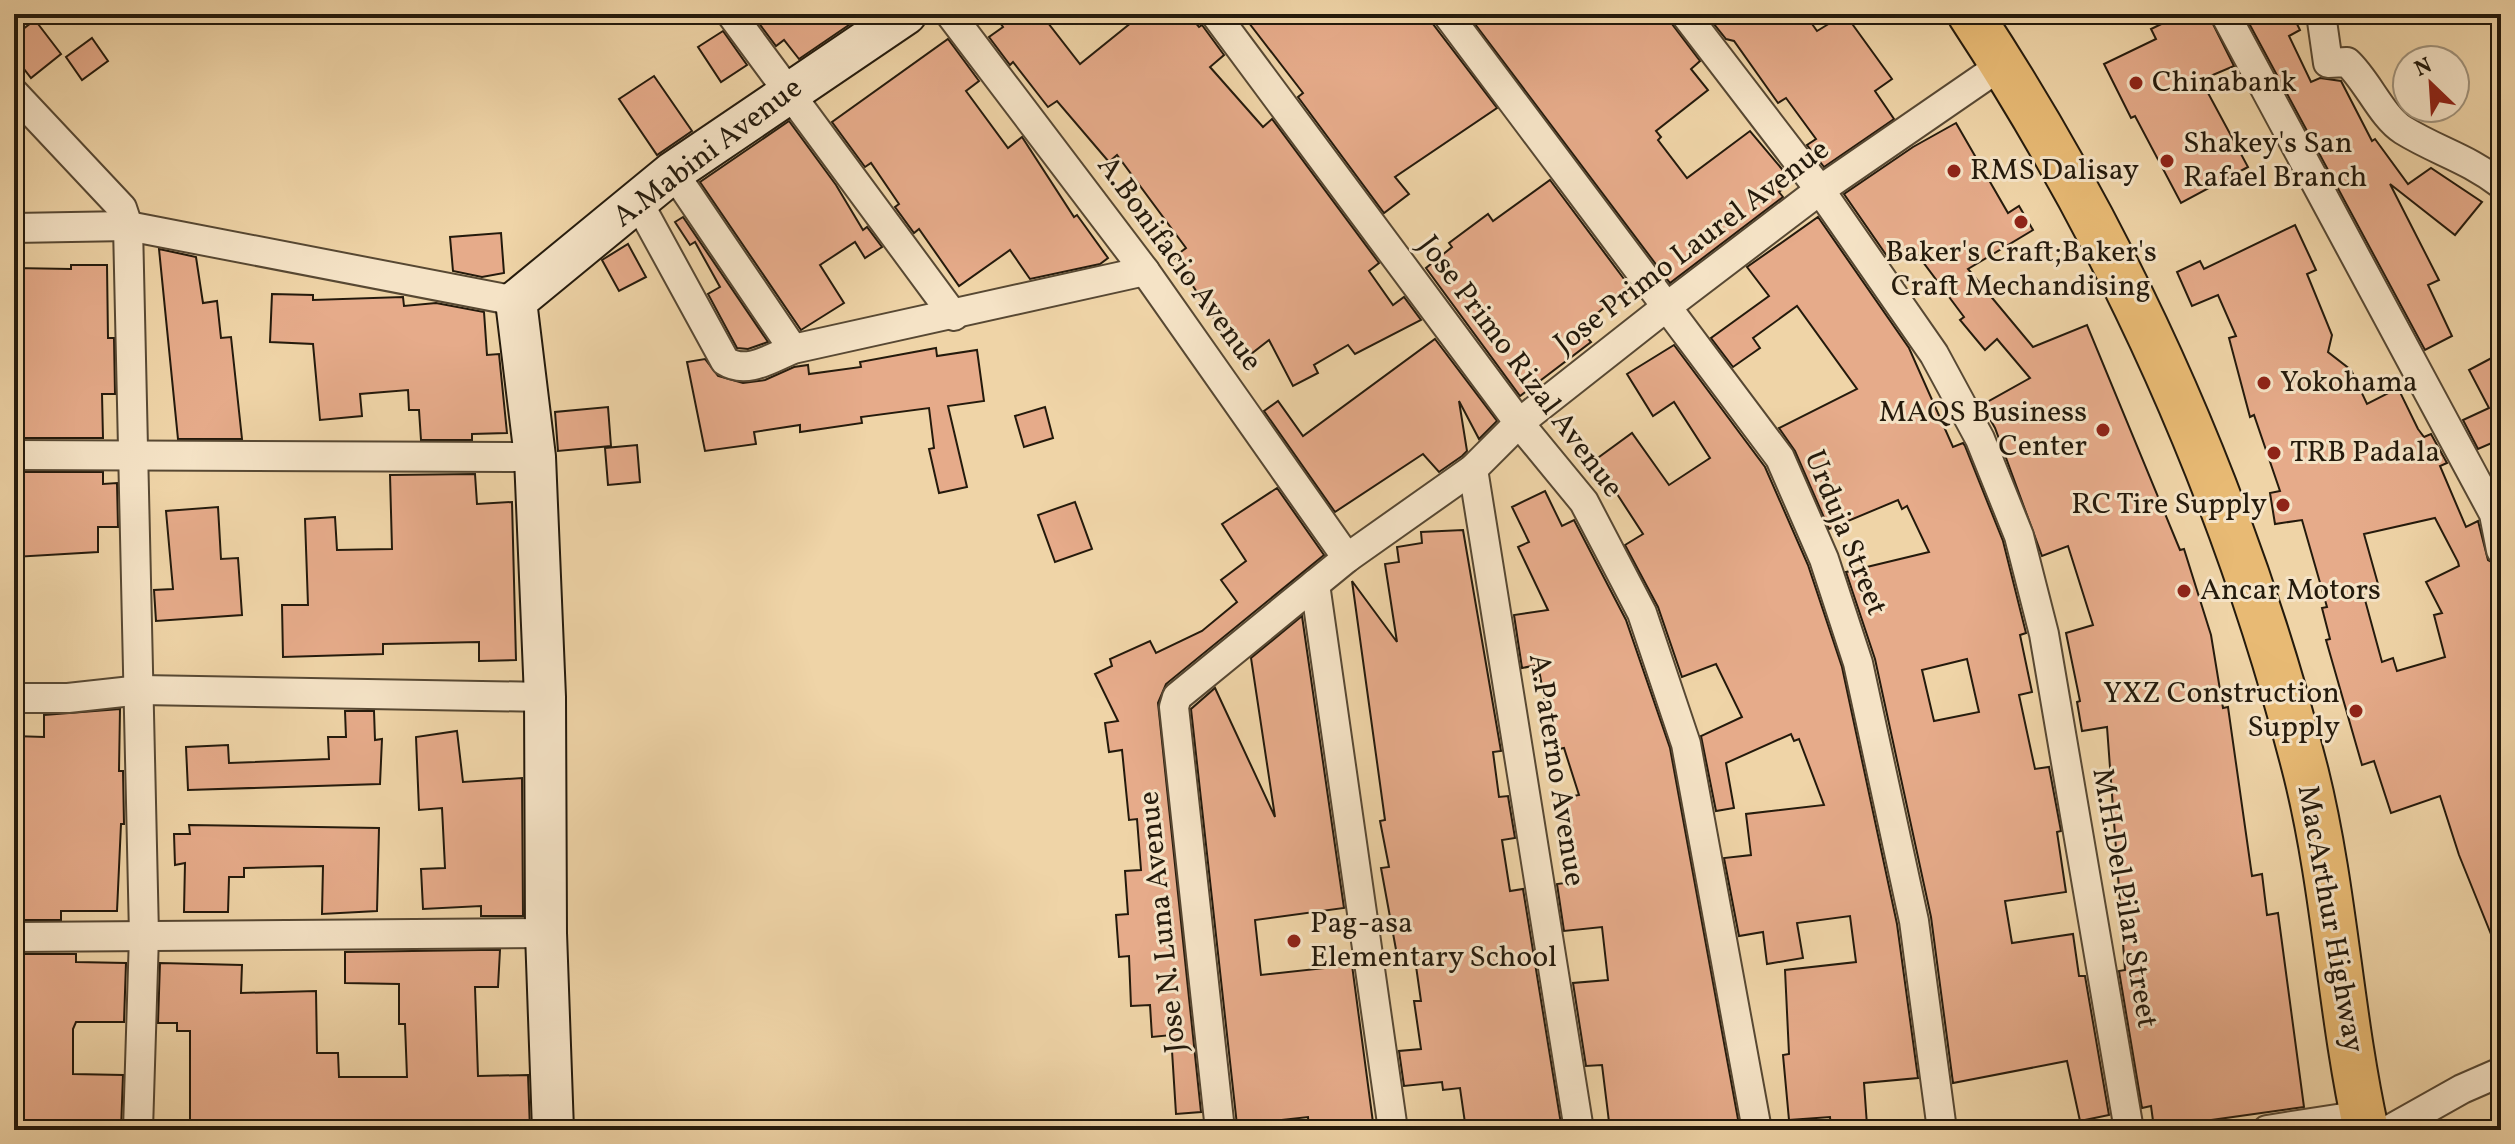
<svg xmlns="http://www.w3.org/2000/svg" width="2515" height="1144" font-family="Vollkorn,serif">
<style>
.building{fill:#e6ab8a;stroke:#241a0c;stroke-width:2;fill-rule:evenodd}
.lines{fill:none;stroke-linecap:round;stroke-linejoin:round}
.street-casing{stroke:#574833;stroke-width:32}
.secondary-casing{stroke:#241a0c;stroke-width:44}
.highway-casing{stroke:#241a0c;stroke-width:48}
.street{stroke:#f5e3c6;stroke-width:28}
.secondary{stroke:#f5e3c6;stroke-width:40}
.highway{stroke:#e8ba74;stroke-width:44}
.poi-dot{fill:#8f2418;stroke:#f5e3c6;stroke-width:3}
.labels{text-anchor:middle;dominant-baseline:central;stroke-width:6;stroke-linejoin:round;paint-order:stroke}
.poi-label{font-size:30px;fill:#241a0c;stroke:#f5e3c6;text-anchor:start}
.street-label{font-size:30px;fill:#241a0c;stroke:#f5e3c6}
</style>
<rect width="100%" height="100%" fill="#efd4a7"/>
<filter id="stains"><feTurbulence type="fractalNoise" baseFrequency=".0025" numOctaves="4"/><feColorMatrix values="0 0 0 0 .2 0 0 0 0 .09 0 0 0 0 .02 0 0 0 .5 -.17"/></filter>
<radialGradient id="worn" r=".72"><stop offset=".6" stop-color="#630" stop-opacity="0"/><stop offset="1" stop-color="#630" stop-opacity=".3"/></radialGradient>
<g class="building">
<path d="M768 14H865L799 59 784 40 776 46 758 22Z"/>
<path d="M994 14H1041L1080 64 1142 14H1188L1199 27 1202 25 1224 55 1210 67 1263 127 1272 119 1379 263 1369 271 1393 305 1404 297 1421 320 1355 354 1348 345 1314 365 1318 373 1293 386 1269 340 1251 354 1226 320 1219 326 1174 257 1186 248 1117 155 1109 162 1057 101 1048 107 1013 62 1010 65 989 37 1003 27Z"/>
<path d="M1261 14H1430L1433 24 1497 108 1395 177 1409 194 1384 213 1298 97 1303 93 1249 23Z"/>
<path d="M1487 14H1668L1672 24 1700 61 1691 69 1708 90 1656 131 1661 137 1658 140 1687 178 1750 131 1792 181 1779 192 1783 197 1670 283 1475 24Z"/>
<path d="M1706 14H1805L1817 31 1845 14 1892 79 1875 91 1894 119 1824 167 1807 145 1816 139 1786 98 1778 103 1734 41 1726 39Z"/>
<path d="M2182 14H2208L2234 66 2201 80 2248 167 2181 203 2135 116 2131 118 2104 64 2156 39 2151 29Z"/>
<path d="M2244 14H2292L2300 30 2289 36 2311 82 2320 78 2341 81 2372 141 2375 139 2408 184 2431 168 2482 202 2455 235 2390 184 2439 280 2428 285 2452 336 2425 350Z"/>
<path d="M35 20 61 54 31 78 14 56V36Z"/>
<path d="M723 31 747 65 721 82 698 47Z"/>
<path d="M92 38 108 61 82 80 66 57Z"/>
<path d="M948 39 979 81 966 91 1008 148 1022 137 1074 217 1077 215 1108 258 1100 264 1030 279 1010 250 959 286 919 229 914 233 895 207 899 204 871 163 865 167 832 122Z"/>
<path d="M654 76 692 131 657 155 619 99Z"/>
<path d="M789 121 836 185 863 230 867 227 882 247 865 258 855 242 820 265 844 303 801 330 700 182Z"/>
<path d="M1956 123 2008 213 2019 206 2033 230 1968 269 2033 347 2087 325 2180 550 2184 549 2211 635 2223 708 2228 707 2252 876 2262 874 2267 915 2278 913 2304 1107 2154 1128 2151 1106 2142 1108 2119 971 2125 970 2107 727 2082 731 2077 702 2080 701 2066 633 2093 625 2068 546 2042 556 1995 428 1982 405 2030 378 1997 339 1985 350 1960 320 1964 317 1911 246 1889 259 1844 194 1913 147Z"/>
<path d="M1550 180 1630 287 1579 328 1591 342 1520 396 1426 268 1452 247 1449 243 1488 214 1493 221Z"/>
<path d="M683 217 768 342 748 349 737 348 708 294 720 287 695 242 690 245 675 222Z"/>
<path d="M1818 217 1909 348 1953 447 1963 443 1965 446 2003 541 2026 633 2020 635 2032 692 2019 695 2035 769 2049 767 2061 831 2057 832 2066 892 2005 901 2012 943 2073 934 2079 976H2085L2109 1115 2080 1121 2067 1061 1953 1083 1931 917 1875 659 1846 572 1929 552 1907 506 1902 509 1898 500 1829 529 1795 451 1779 428 1857 389 1797 306 1753 338 1760 348 1733 367 1711 338 1769 296 1747 267ZM1967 659 1979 712 1934 721 1922 670Z"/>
<path d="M2295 225 2316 270 2307 274 2332 335 2328 352 2351 370 2367 404 2398 388 2418 429 2424 437 2431 434 2447 463 2440 466 2466 527 2478 521 2488 560 2501 567V959L2459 855 2440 796 2391 813 2374 761 2362 765 2326 640 2330 639 2322 608 2327 607 2302 520 2275 524 2270 493 2280 491 2254 415 2250 417 2229 338 2236 336 2218 295 2192 306 2177 272 2200 261 2204 269ZM2435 518 2458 562 2459 566 2426 582 2442 613 2434 615 2445 657 2397 671 2393 658 2382 662 2362 589 2378 584 2364 534Z"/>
<path d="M501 233 504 273 482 277 453 271 450 237Z"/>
<path d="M628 244 646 277 619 291 602 260Z"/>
<path d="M159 249 196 257 203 303 217 301 221 338 231 337 242 439H178Z"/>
<path d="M71 265H107L108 338H114L115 394H102L103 438H14V268L71 269Z"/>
<path d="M272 294 313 295V300L403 297 404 306 436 303 484 312 487 355 499 354 507 433 472 434V440H421L419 410H409L408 390 360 394 362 416 320 420 313 344 270 342Z"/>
<path d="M1435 339 1497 421 1479 439 1459 401 1467 451 1462 456 1439 472 1423 454 1335 512 1264 411 1278 401 1303 436Z"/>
<path d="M1674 345 1765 467 1808 565 1842 667 1897 924 1918 1078 1864 1083 1867 1125 1831 1128 1830 1117 1789 1120 1783 1055 1789 1054 1785 970 1856 962 1850 916 1797 923 1803 958 1767 964 1763 932 1739 936 1724 858 1751 855 1746 814 1824 805 1799 739 1794 741 1791 734 1726 763 1734 808 1716 811 1701 736 1742 717 1716 664 1682 677 1658 607 1625 545 1643 534 1595 460 1632 433 1669 485 1710 458 1674 402 1653 416 1627 374Z"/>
<path d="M936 348 937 356 977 350 984 401 948 406 967 487 939 493 929 449 934 448 929 408 861 417 862 423 800 432V425L754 432 756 444 705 451 687 362 705 359 718 376 743 383 765 380 794 367 808 365 809 374 861 367 860 362Z"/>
<path d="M2501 353V439L2478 449 2463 420 2489 408 2469 370Z"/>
<path d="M608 407 611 446 558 451 555 412Z"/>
<path d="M1045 407 1053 438 1024 447 1015 416Z"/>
<path d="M637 445 640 482 608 485 605 448Z"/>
<path d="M14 472H103V484L117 483 118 527H98V552L14 557Z"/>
<path d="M475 474 477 504 512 502 516 660 479 661V642L383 644V654L283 657 282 605H308L305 519 335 517 337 550 392 549 390 475Z"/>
<path d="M1277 488 1324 555 1166 684 1158 703 1201 1112 1176 1114 1171 1035 1152 1037 1150 1005 1131 1006 1129 956 1119 957 1116 915 1128 914 1125 871 1141 870 1137 819 1129 820 1122 750 1109 752 1105 723 1118 721 1095 674 1112 666 1110 659 1150 641 1156 653 1202 631 1237 602 1221 580 1246 561 1222 524Z"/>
<path d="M1545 491 1562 526 1574 520 1626 620 1670 748 1740 1130H1610L1602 1065 1586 1066 1573 983 1608 980 1602 927 1564 931 1557 884 1573 882 1569 857 1574 856 1563 798 1579 795 1564 748 1554 750 1538 665 1522 668 1514 615 1548 610 1518 547 1529 542 1512 507Z"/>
<path d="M1075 502 1092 549 1055 562 1038 515Z"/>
<path d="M218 507 221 559 238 558 242 615 156 621 154 590 173 589 166 511Z"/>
<path d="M1463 530 1501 751 1493 752 1499 797 1508 796 1515 838 1502 840 1510 891 1523 889 1562 1130H1499L1498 1126 1466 1130 1460 1088 1443 1090 1442 1082 1404 1086 1399 1051 1421 1049 1414 1001H1421L1414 952 1397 955 1381 868 1389 867 1380 821 1385 820 1352 581 1397 642 1385 564 1399 562 1397 547 1422 543 1421 532Z"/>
<path d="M1302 616 1344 908 1255 920 1261 975 1352 965 1374 1130H1309L1308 1117 1237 1125 1191 709 1215 688 1275 817 1251 658Z"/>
<path d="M120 709 119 771H123L124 824H121L117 911H61V920H24V915H14V736L44 737V715Z"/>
<path d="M345 711H374L375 740 382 739 380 784 188 790 186 747 228 745 229 763 329 759 328 737H346Z"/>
<path d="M457 731 463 782 522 778 523 916H481V906L423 909 421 869 445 868 442 808 419 810 416 737Z"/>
<path d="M189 825 379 828 377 911 322 914 323 866 244 868V877H229L228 912H184L185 863 175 865 174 834H190Z"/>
<path d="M481 950H500L498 987H475L478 1076 528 1075 530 1130H423V1121L300 1123 299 1130H256V1122L190 1123V1031H177V1023H158L160 963 242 965 241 993 316 991 317 1053H338L339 1077H407L405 1024H399V984L345 983V952Z"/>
<path d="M24 954H76V962L126 963 124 1022H76L73 1029V1074L123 1075 121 1130 14 1127V1065H24Z"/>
</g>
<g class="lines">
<g class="street-casing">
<g id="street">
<path d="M731 14 954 316"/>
<path d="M950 14 1145 271 1347 558"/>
<path d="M1215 14 1519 423 1584 502 1642 613 1686 744 1757 1130"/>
<path d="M1447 14 1780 458 1824 559 1858 663 1914 921 1942 1130"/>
<path d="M1685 14 1820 190 1934 354 1980 439 2019 536 2044 634 2129 1130"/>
<path d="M2225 14 2494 514 2501 550"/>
<path d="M2321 14 2328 63 2347 62C2367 80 2382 117 2403 130 2437 151 2467 158 2501 184"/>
<path d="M14 93 122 208 128 226 144 935 138 1130"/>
<path d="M673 172 793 349"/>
<path d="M638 202 725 361C747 375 771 358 793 349L1145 271"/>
<path d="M14 228 128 226 516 301"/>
<path d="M14 455 535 457"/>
<path d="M1473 469 1579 1130"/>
<path d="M1315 584 1393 1130"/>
<path d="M14 698H68L141 690 545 697"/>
<path d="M14 937 546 933"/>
<path d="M1220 1130 1174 707 1177 697 1347 558 1473 469 1519 423 1665 308 1820 190 2003 64"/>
<path d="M2267 1130 2363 1115"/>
<path d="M2389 1130 2462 1089 2501 1072"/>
</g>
</g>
<g class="secondary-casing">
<path id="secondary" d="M553 1130 546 933 545 697 535 457 516 301 673 172 906 14"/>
</g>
<g class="highway-casing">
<path id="highway" d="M1970 14C2123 247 2237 502 2306 773 2335 890 2340 1012 2366 1130"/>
</g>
<use href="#street" class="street"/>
<use href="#secondary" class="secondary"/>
<use href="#highway" class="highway"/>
</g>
<g class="poi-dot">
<circle cx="2136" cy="83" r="8"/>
<circle cx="2167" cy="161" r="8"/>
<circle cx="1954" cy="171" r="8"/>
<circle cx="2021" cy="222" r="8"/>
<circle cx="2264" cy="383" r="8"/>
<circle cx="2103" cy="430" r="8"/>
<circle cx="2274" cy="453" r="8"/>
<circle cx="2283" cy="505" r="8"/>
<circle cx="2184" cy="591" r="8"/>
<circle cx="2356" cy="711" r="8"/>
<circle cx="1294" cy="941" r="8"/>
</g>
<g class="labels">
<g class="poi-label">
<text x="2152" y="83">Chinabank</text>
<text x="2183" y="144">Shakey's San<tspan x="2183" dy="34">Rafael Branch</tspan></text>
<text x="1970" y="171">RMS Dalisay</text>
<text x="2021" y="253" text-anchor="middle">Baker's Craft;Baker's<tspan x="2021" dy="34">Craft Mechandising</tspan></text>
<text x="2280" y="383">Yokohama</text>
<text x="2087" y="413" text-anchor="end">MAQS Business<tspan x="2087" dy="34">Center</tspan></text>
<text x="2290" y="453">TRB Padala</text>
<text x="2267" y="505" text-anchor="end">RC Tire Supply</text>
<text x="2200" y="591">Ancar Motors</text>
<text x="2340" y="694" text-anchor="end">YXZ Construction<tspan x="2340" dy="34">Supply</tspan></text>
<text x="1310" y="924">Pag-asa<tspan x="1310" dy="34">Elementary School</tspan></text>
</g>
<g class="street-label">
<text transform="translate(708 153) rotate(-37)">A.Mabini Avenue</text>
<text transform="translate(1692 247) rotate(-37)">Jose Primo Laurel Avenue</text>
<text transform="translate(1179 264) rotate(54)">A.Bonifacio Avenue</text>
<text transform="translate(1520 367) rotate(53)">Jose Primo Rizal Avenue</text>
<text transform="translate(1845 533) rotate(68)">Urduja Street</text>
<text transform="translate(1556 770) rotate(81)">A.Paterno Avenue</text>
<text transform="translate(2124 898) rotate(80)">M.H.Del Pilar Street</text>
<text transform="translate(2330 919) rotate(80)">MacArthur Highway</text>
<text transform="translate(1163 922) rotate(-96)">Jose N. Luna Avenue</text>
</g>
</g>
<rect width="2515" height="1144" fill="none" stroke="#efd4a7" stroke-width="48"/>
<rect x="16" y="16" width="2483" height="1112" fill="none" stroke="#241a0c" stroke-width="4"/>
<rect x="24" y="24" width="2467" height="1096" fill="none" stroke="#241a0c" stroke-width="2"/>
<g transform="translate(2431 84) rotate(335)"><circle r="38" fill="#f5e3c6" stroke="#a1937c" stroke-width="2"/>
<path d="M0-6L14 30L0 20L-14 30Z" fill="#8f2418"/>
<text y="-12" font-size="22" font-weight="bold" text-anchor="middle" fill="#241a0c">N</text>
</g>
<rect width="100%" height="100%" filter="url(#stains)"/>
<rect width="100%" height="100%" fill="url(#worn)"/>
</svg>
